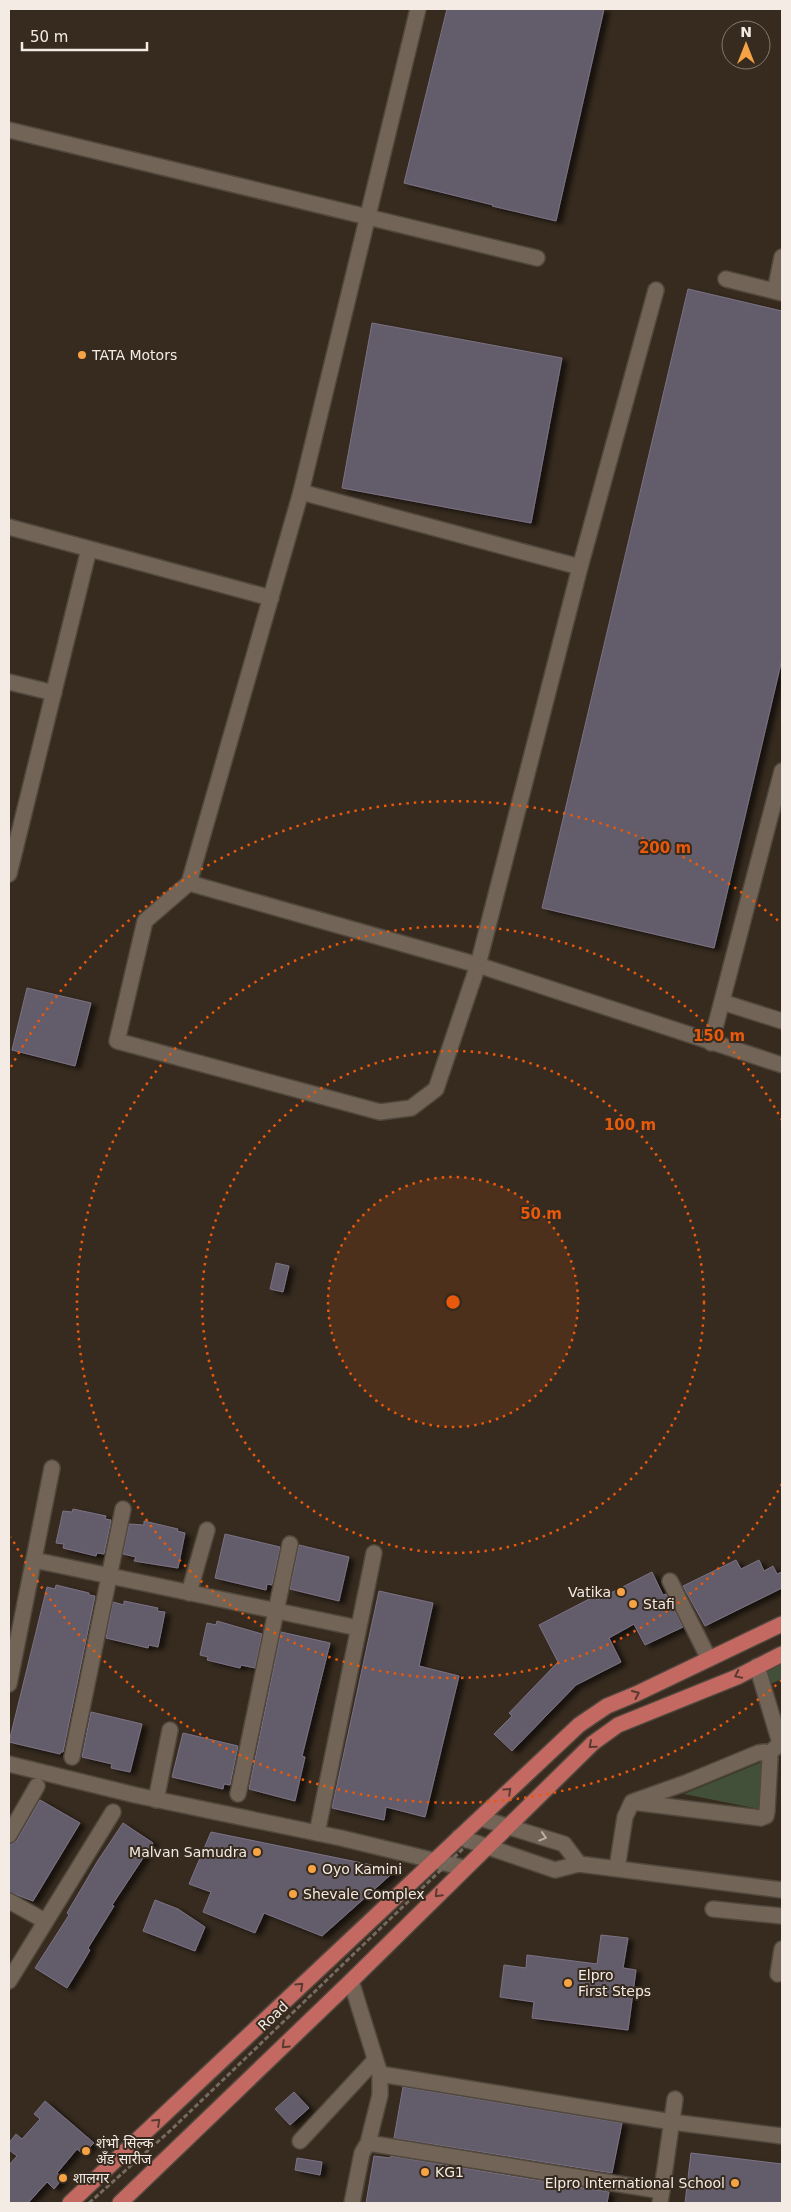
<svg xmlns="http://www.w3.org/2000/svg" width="791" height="2212" font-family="'DejaVu Sans','Noto Sans Devanagari',sans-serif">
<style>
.green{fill:#424f39}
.building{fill:#635b6b;stroke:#7b7384;filter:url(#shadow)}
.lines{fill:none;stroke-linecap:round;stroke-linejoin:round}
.minor-casing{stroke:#51483d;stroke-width:18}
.major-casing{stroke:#51483d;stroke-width:18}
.minor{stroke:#726557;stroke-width:15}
.major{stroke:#c46962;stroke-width:15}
.path-bridge{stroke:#746a5f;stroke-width:3;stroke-dasharray:5 2.5;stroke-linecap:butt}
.oneway{stroke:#5a3a30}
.oneway2{stroke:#baafa5}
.ring{fill:none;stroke:#e8590c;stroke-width:2.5;stroke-dasharray:2.5 5}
.poi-dot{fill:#f5a345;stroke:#372b1f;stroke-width:2}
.labels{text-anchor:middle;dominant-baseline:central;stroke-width:4;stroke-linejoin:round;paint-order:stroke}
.poi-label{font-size:14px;fill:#f4ece4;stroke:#372b1f;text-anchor:start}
.street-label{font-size:14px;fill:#f4ece4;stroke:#372b1f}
.centre{fill:#e8590c;stroke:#372b1f;stroke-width:2.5}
.ring-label{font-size:15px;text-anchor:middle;font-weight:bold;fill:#e8590c;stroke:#372b1f;stroke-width:4;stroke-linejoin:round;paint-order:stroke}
</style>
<defs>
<filter id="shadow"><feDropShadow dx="5.5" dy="3" stdDeviation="2.5" flood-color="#0009"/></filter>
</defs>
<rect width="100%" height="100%" fill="#372b1f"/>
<g class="green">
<path d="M782 1658V1679L756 1690 749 1674Z"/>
<path d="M764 1761V1810L684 1794Z"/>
</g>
<g class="building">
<path d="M447 9H604L556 221 492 206 493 205 404 183Z"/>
<path d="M688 289 782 311V659L714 948 542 908Z"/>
<path d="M372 323 562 358 531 523 342 488Z"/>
<path d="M27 988 91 1003 75 1066 12 1050Z"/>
<path d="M276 1263 289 1266 283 1292 270 1289Z"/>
<path d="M73 1509 106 1516 105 1519 111 1520 104 1554 97 1553 96 1556 63 1548 64 1544 56 1543 63 1511 72 1512Z"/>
<path d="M144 1521 178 1529 177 1531 185 1533 178 1568 134 1561 136 1557 123 1554 129 1524 144 1525Z"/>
<path d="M225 1534 280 1547 272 1585 267 1584 266 1590 215 1578Z"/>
<path d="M299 1545 349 1557 339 1601 290 1589Z"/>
<path d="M736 1560 741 1569 759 1560 764 1571 773 1566 777 1574 782 1572V1588L705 1626 683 1586Z"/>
<path d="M652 1572 663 1595 666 1594 683 1627 645 1645 634 1624 609 1638 621 1662 576 1685 512 1751 494 1734 512 1716 509 1713 558 1662 539 1625 595 1596 597 1600Z"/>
<path d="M56 1585 89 1593V1595L95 1596 63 1752H61L60 1754 9 1742 47 1587 55 1589Z"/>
<path d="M379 1591 433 1603 419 1666 459 1676 425 1817 386 1807 384 1820 332 1808Z"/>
<path d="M124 1601 158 1608 157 1611 165 1612 158 1647 149 1645 148 1648 106 1638 113 1602 124 1605Z"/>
<path d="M217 1621 262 1634 255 1668 241 1665 240 1668 207 1660 208 1657 200 1655 207 1623 216 1625Z"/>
<path d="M281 1632 330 1643 302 1756 305 1757 295 1801 249 1789Z"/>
<path d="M91 1712 142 1724 130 1772 111 1768 112 1764 82 1757Z"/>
<path d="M183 1733 238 1746 230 1785 224 1784 223 1789 172 1777Z"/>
<path d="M40 1800 80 1823 33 1901 9 1892V1846L17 1840Z"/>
<path d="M123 1823 153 1843 112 1905 114 1906 88 1948 90 1950 83 1962 67 1988 35 1968 69 1915 67 1913 97 1862Z"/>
<path d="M211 1832 396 1870 322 1936 264 1913 255 1933 203 1912 211 1892 189 1884Z"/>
<path d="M155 1900 178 1909 205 1927 195 1951 143 1931Z"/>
<path d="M601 1935 628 1938 623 1968 636 1970 628 2030 532 2018 534 2002 500 1997 504 1965 526 1968 527 1955 597 1964Z"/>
<path d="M403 2087 622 2123 612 2173 394 2138Z"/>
<path d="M294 2092 309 2108 290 2125 275 2109Z"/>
<path d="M45 2101 94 2143 83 2154 77 2149 57 2173 63 2178 54 2189 47 2182 28 2203H9V2165L17 2156 9 2150V2143L16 2134 22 2139 40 2119 34 2114Z"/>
<path d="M691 2153 782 2164V2203H685Z"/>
<path d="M374 2156 390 2158 391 2156 609 2192 607 2203H366Z"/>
<path d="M297 2158 322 2162 320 2175 295 2170Z"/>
</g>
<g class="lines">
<g class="minor-casing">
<g id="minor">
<path d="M418 9 301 492 189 883 145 921 117 1041 380 1112 411 1108 436 1089 478 965 580 567 656 290"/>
<path d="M9 130 537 258"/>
<path d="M726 279 782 293"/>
<path d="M775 291 782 257"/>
<path d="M301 492 580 567"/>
<path d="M9 527 271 598"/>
<path d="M9 682 54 693"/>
<path d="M9 874 89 549"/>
<path d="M189 883 478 965 782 1065"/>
<path d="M722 1002 782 1021"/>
<path d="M711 1043 782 771"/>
<path d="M34 1560 358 1628"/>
<path d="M670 1581 709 1659"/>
<path d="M189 1593 207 1530"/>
<path d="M757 1666 780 1743 768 1755"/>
<path d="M9 1684 52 1468"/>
<path d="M72 1757 123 1509"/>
<path d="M9 1764 135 1795 341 1838 465 1868"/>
<path d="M238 1794 290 1544"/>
<path d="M156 1800 170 1730"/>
<path d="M480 1818 564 1844 579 1864"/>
<path d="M317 1833 374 1553"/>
<path d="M9 1835 37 1786"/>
<path d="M459 1837 555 1870 579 1864 782 1890"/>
<path d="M617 1868 625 1817 632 1802 688 1782 758 1753 765 1752 770 1758 767 1811 766 1816 761 1818 632 1802"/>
<path d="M9 1901 45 1921"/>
<path d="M713 1909 782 1916"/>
<path d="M778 1974 782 1949"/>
<path d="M9 1981 113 1812"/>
<path d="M351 1981 380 2074V2095L368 2143 362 2153 352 2203"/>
<path d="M380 2074 672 2122 782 2136"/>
<path d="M300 2141 375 2060"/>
<path d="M368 2143 662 2191"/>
<path d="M660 2203 675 2099"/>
</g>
</g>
<g class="major-casing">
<g id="major">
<path d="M70 2203 579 1725 607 1706 636 1694 782 1624"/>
<path d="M120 2203 351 1981 593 1743 618 1725 737 1677 782 1654"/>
</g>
</g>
<use href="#minor" class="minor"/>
<use href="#major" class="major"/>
<path class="path-bridge" d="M89 2203 172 2129 471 1841"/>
</g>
<defs><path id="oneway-chevron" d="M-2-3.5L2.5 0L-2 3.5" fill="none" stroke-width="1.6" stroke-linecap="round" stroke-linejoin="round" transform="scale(1.25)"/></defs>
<g class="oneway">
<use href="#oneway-chevron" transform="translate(738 1675) rotate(154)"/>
<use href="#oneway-chevron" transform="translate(636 1694) rotate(-24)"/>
<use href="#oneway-chevron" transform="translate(592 1745) rotate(139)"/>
<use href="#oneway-chevron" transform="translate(508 1791) rotate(-43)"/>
<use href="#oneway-chevron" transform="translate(438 1894) rotate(135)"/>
<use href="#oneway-chevron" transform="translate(300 1986) rotate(-43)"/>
<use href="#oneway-chevron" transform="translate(285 2045) rotate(136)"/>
<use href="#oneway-chevron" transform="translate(157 2122) rotate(-43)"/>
</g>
<use class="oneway2" href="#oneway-chevron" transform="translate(543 1837) rotate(17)"/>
<circle cx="453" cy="1302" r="125" fill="#e8590c" fill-opacity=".12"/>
<g class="ring">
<circle cx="453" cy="1302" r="125"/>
<circle cx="453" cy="1302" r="251"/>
<path d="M782 1484A376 376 0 1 1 782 1120"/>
<path d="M782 1680A501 501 0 0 1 11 1537M11 1067A501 501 0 0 1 782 924"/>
</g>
<g class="poi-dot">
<circle cx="82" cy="355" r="5"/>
<circle cx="621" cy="1592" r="5"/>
<circle cx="633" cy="1604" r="5"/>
<circle cx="257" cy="1852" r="5"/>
<circle cx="312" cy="1869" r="5"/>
<circle cx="293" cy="1894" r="5"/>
<circle cx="568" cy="1983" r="5"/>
<circle cx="86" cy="2151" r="5"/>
<circle cx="425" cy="2172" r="5"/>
<circle cx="63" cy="2178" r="5"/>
<circle cx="735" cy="2183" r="5"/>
</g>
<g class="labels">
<g class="poi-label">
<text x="92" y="355">TATA Motors</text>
<text x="611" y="1592" text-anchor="end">Vatika</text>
<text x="643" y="1604">Stafi</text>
<text x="247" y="1852" text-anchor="end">Malvan Samudra</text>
<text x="322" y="1869">Oyo Kamini</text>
<text x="303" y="1894">Shevale Complex</text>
<text x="578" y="1975">Elpro<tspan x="578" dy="16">First Steps</tspan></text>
<text x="96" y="2143">शंभो सिल्क<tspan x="96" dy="16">अँड सारीज</tspan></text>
<text x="435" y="2172">KG1</text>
<text x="73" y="2178">शालगर</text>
<text x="725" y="2183" text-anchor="end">Elpro International School</text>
</g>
<g class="street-label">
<text transform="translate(273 2016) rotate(-44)">Road</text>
</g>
</g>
<circle cx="453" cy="1302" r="8" class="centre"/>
<g class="ring-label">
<text x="665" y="853">200 m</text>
<text x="719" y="1041">150 m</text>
<text x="630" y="1130">100 m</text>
<text x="541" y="1219">50 m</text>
</g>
<rect width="791" height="2212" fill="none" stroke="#f4ece4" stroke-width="20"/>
<g transform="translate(746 45)"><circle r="24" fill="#372b1f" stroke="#83786e"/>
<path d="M0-4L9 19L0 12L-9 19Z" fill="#f5a345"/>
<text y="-8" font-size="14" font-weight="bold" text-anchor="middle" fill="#f4ece4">N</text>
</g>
<path d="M22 42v8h125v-8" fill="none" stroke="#f4ece4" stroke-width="2.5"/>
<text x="30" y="42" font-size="15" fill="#f4ece4" stroke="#372b1f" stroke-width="4" paint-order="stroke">50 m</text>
</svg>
